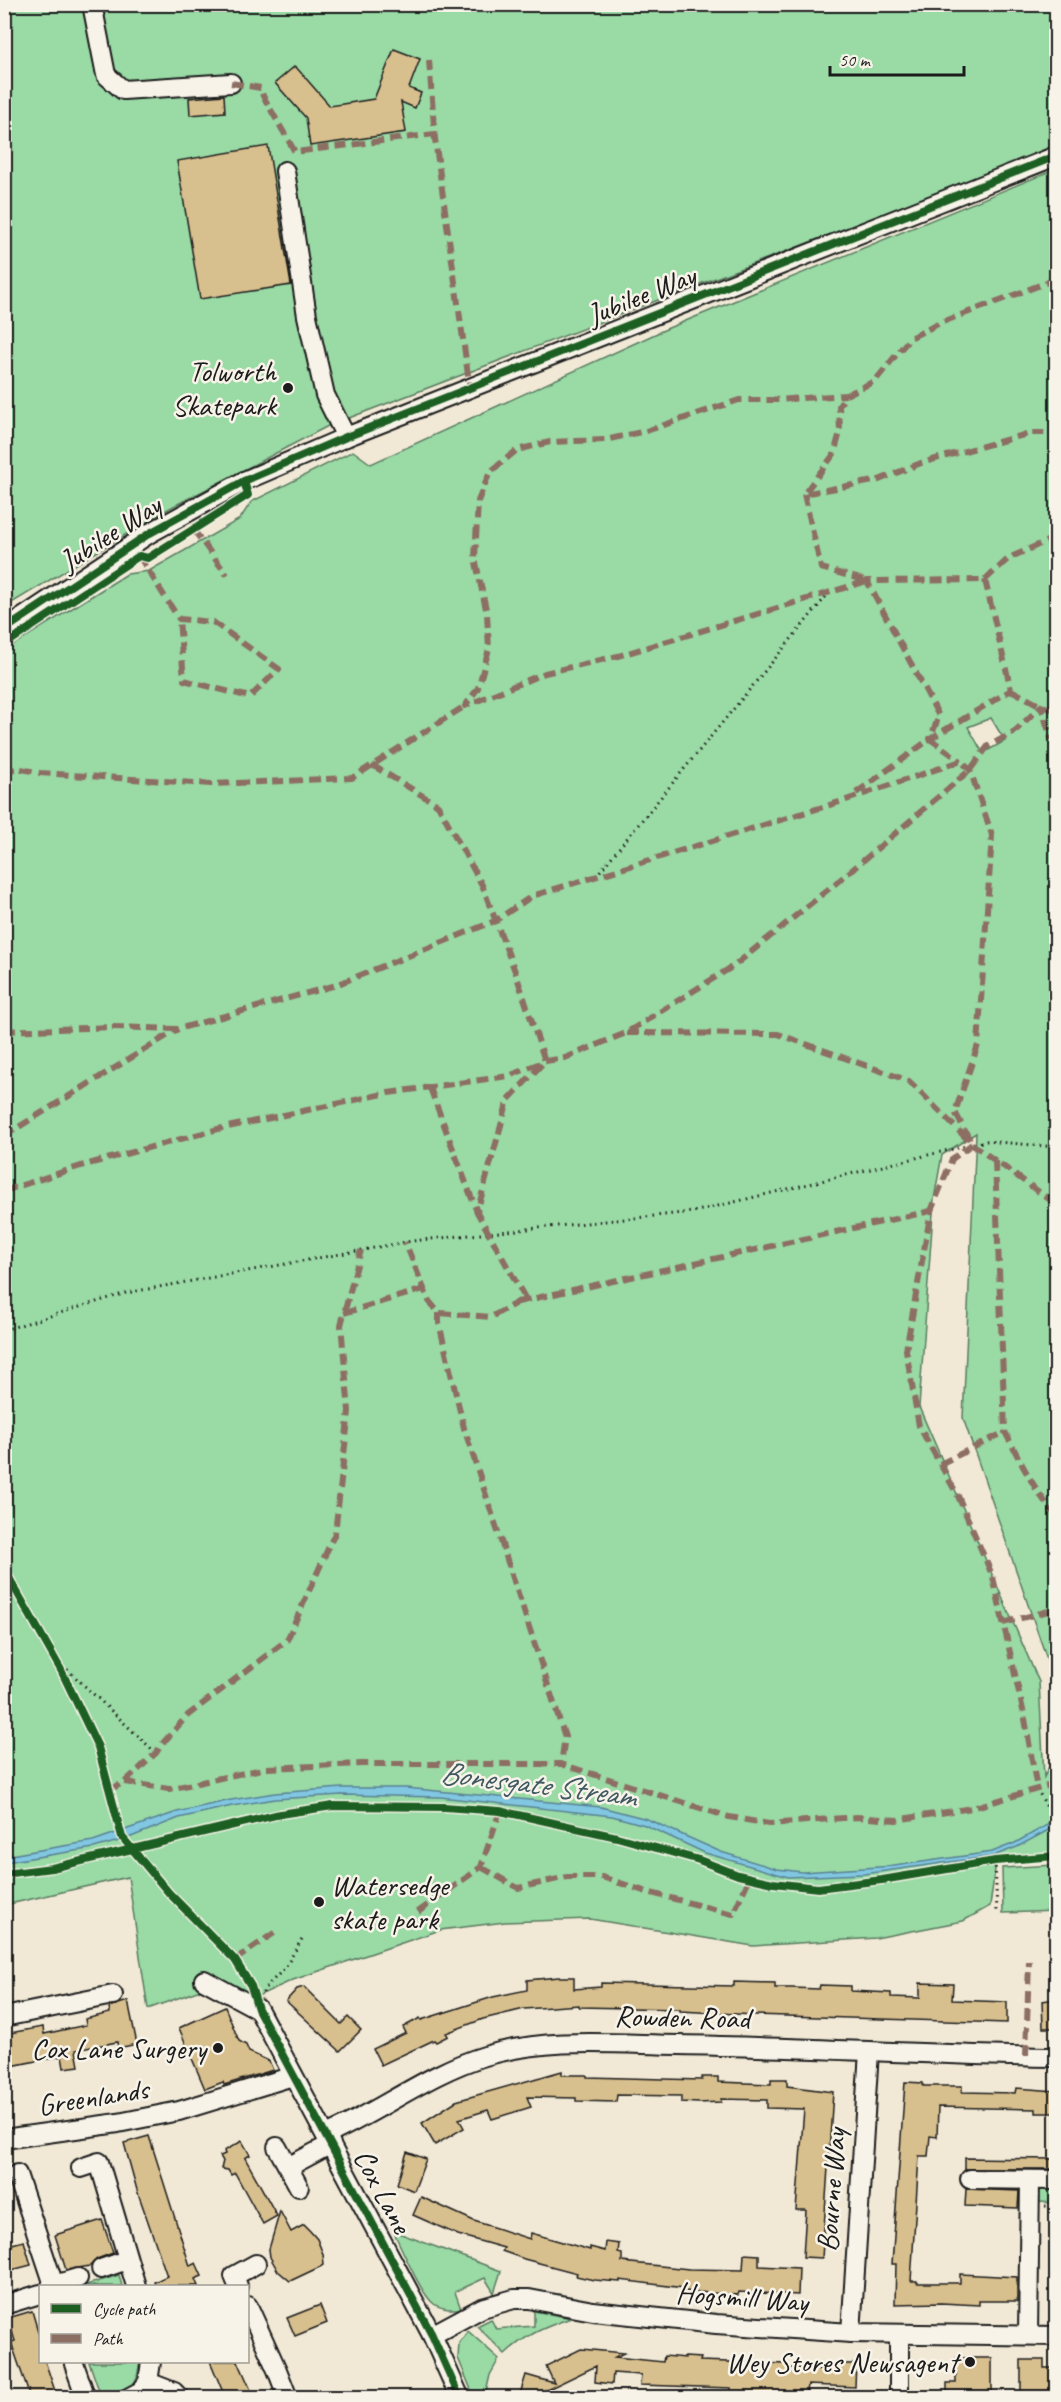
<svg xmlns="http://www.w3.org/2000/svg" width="1061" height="2402" font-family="Caveat,sans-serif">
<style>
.green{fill:#99daa5;stroke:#5a7b60;stroke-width:1.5;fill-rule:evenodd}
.water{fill:#81c7e2;stroke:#598393;stroke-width:1.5}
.building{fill:#d8bf8e;stroke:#1c1c1c;stroke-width:1.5}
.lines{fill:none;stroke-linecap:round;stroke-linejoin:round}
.minor-casing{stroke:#1c1c1c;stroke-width:22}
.path{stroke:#1c1c1c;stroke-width:3;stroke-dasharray:1.5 4.5;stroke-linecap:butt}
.minor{stroke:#f7f3e8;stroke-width:18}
.quiet{stroke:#8d6e63;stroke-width:6;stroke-dasharray:12 6;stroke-linecap:butt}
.cycleway-casing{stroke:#f7f3e8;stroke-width:11}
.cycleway{stroke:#1b5e20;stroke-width:8}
.poi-dot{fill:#1c1c1c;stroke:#f7f3e8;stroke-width:2}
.labels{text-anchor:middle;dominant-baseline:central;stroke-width:5;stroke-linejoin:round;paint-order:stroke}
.street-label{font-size:30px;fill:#1c1c1c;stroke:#f7f3e8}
.poi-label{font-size:30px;fill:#1c1c1c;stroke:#f7f3e8;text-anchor:end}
.water-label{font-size:32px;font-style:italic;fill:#3f5861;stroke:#f7f3e8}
</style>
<rect width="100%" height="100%" fill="#f1e9d6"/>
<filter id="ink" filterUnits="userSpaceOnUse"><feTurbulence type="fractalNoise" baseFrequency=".0167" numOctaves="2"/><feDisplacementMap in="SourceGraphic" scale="12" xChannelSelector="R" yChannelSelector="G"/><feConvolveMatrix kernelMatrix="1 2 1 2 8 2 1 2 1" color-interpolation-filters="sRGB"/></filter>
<g filter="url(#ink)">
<g class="green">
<path d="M4 5H1056V148L328 426 170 508 5 607Z"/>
<path d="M1056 169V1685L963 1418 976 1133 942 1155 934 1199 919 1407 1039 1682 1044 1777 1056 1753V1857L996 1862 990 1906 963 1921 876 1938 753 1946 590 1919 505 1922 440 1930 293 1980 258 1996 222 1982 148 2009 128 1877 5 1905V650L127 574 149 571 240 519 251 502 353 451 371 464 666 329ZM991 718 1005 741 983 753 968 727Z"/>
<path d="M1056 1865V1911L1003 1913 1002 1868Z"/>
<path d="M1038 2188 1056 2189V2203L1038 2202Z"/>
<path d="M393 2231 501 2271 494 2293 485 2278 455 2292 461 2309C452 2309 442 2310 434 2304 420 2293 402 2248 393 2231Z"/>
<path d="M119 2275 122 2286H83Z"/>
<path d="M534 2311 571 2318C545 2327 525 2335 505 2354L477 2326 491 2319 496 2329 534 2326Z"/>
<path d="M468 2331 499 2359 490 2375 485 2397H474L458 2358 459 2343Z"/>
<path d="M89 2362H140L137 2377 133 2386 101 2396Z"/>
</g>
<path class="water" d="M342 1788H406L601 1807 647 1819 721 1852 777 1869 802 1872 894 1866 992 1852 1015 1843 1056 1820V1826L1017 1847 993 1856 864 1874 788 1877 705 1853 645 1825 612 1816 440 1797 342 1795 275 1799 232 1806 179 1818 126 1839 94 1848 5 1862V1856L93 1841 177 1812 231 1800 275 1793Z"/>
<g class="building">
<path d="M394 49 420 59 409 88 421 93 415 108 401 102 406 132 310 146 306 118 275 83 295 66 330 106 374 99Z"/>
<path d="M224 95 225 112 190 115 189 98Z"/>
<path d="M268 146 291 285 200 299 177 161Z"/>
<path d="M559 1977H574V1989L601 1987V1983L734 1986V1982L775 1983V1988H792L819 1989 820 1985 851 1986V1991L891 1993V1997L920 1998V1983L953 1984 952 2000 1007 2002V2023L755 2015 680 2011V2009L579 2007V2005L524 2009 483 2019 446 2033 448 2036 436 2042 434 2040 381 2065 373 2049 406 2033 403 2027 420 2018 421 2020 493 1997 527 1990V1980Z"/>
<path d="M304 1987 341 2024 348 2017 361 2030 340 2051 286 2001 297 1989Z"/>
<path d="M1056 1999V2028H1043L1042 2001Z"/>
<path d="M128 2001 137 2044 118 2048 117 2042 76 2050 79 2066 64 2068 62 2056 11 2066 4 2034 43 2027 44 2034 86 2025 85 2019 110 2013 109 2007Z"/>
<path d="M225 2007 239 2041 246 2045 249 2052 269 2061 273 2070 224 2085 223 2082 205 2089 179 2028Z"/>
<path d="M562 2071V2075H587V2077L702 2080V2077H718V2082L771 2084V2079H787V2086L833 2092 822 2258 803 2257 806 2210H796L804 2109 767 2108V2100L721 2099V2102L698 2103 681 2102V2096L617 2095 616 2102 576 2101V2098L527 2097 531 2107 492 2119 488 2110 459 2119 464 2128 435 2145 422 2123 456 2101Z"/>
<path d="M905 2082 923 2083V2086H962V2092L1015 2093 1016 2088 1056 2091V2113H1036V2109L938 2107 937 2137 930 2136 928 2156H919L911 2281H917V2283H960V2274L1017 2277V2301H979V2305L941 2303 895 2304 896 2264H892Z"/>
<path d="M149 2136 190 2266 196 2263 202 2276 195 2279 198 2286H156L154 2282 167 2276 137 2190 124 2143Z"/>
<path d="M242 2141 250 2155 245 2158 277 2216 263 2224 235 2173 231 2175 228 2170 221 2169 223 2161 220 2156 225 2154 224 2151Z"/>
<path d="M407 2152 426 2159 414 2191 397 2184Z"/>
<path d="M965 2158 1056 2159V2169H965Z"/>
<path d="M966 2189 1019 2191 1018 2208 965 2206Z"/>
<path d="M421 2197 474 2221 530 2239 531 2233 590 2250V2247L605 2251 606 2242 619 2244 618 2253 622 2254V2262L689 2269 743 2270 744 2254 759 2255V2266L799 2268 798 2295 739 2292 738 2295 684 2291V2288L620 2280V2282L594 2280 576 2276 577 2273 524 2259 502 2251 504 2248 458 2235 413 2215Z"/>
<path d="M280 2211 291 2232 304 2225 310 2231 317 2239 323 2254 324 2265 290 2281 278 2271 270 2257 269 2249Z"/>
<path d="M102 2220 113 2253 97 2259 90 2266 66 2270 55 2235Z"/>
<path d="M24 2241 31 2265 4 2272V2246Z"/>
<path d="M320 2305 327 2323 295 2336 287 2318Z"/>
<path d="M32 2311 40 2338V2361H45L57 2397H30L11 2342 15 2341 8 2318Z"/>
<path d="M581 2349 624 2353 615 2357 663 2362 664 2356 685 2358V2357L701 2358 700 2361 787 2364V2368L840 2370 841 2364H856L855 2387 808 2385 806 2397H776V2394L745 2393V2396L731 2395V2388L640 2385 641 2375 613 2373 612 2384 595 2382 596 2366 540 2393 539 2397H519L526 2375 554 2383 546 2366Z"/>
<path d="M956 2358H992V2397H947V2383H956Z"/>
<path d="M1021 2360H1044V2368H1056V2391H1044V2397H1021Z"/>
<path d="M210 2361H238L254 2397H225Z"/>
</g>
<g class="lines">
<g class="minor-casing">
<g id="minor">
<path d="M92 4 106 75 123 90 231 83"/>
<path d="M285 171 307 316 325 395 346 437"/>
<path d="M4 630 150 533 188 512 244 481 346 437 1056 156"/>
<path d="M204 1980 258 2009 432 2335 460 2398"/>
<path d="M4 2017 113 1995"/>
<path d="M326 2135C379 2112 430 2072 485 2056 548 2037 614 2044 679 2045 805 2047 931 2055 1056 2057"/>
<path d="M4 2139 118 2123 179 2111 293 2076"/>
<path d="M277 2147 299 2187"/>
<path d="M288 2167 331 2144"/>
<path d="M81 2168 99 2162 136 2286"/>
<path d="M17 2174 54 2285"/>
<path d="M970 2179 1056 2180"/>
<path d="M101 2269 127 2260"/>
<path d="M51 2286 78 2278"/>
<path d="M238 2286 234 2276 256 2264"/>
<path d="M4 2305 40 2294"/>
<path d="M248 2306 277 2370 288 2398"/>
<path d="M851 2333 869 2051"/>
<path d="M1028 2334 1030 2180"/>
<path d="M432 2335 482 2308 514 2299H529L593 2311 716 2324 851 2333 1056 2336"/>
<path d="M74 2364 86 2398"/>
<path d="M148 2382 151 2362"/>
<path d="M128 2398 141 2391 148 2382 174 2392 180 2398"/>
<path d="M899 2398V2334"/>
</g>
</g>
<g class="path">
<path d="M596 876 829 593"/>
<path d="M4 1330 126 1293 412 1241 693 1212 986 1141 1056 1147"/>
<path d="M54 1657 156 1753"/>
<path d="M1037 1789 1056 1824"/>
<path d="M995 1861 997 1913"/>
<path d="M263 1993 264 1989 285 1968 303 1937"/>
<path d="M1045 2206 1056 2207"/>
</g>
<use href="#minor" class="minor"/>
<g class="quiet">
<path d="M429 60 435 139 470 389"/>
<path d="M231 83 261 88 263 96 295 152 435 134"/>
<path d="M1056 279 940 323 910 338 875 381 846 395 839 406 840 432 834 454 804 494 879 480 921 463 1031 433H1056"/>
<path d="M804 494 821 568 867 581 618 656 545 673 465 706 478 688 489 649 487 614 475 558 478 501 490 472 517 450 550 442 605 440 646 431 739 400H776L846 395"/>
<path d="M193 529 227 575"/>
<path d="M139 556 179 619 213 622 279 669 250 697 184 680 179 619"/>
<path d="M985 580 1011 690 930 739 939 716 867 581Z"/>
<path d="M985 580 1009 558 1056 537"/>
<path d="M1011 690 1041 706 1056 710"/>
<path d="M372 765 438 805 482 885 516 974 545 1061 508 1100 477 1212 525 1298 491 1317 439 1313 429 1301 405 1242"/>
<path d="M4 773 17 768 40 773 211 784 352 778 465 706"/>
<path d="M856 793 930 739 961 761"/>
<path d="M4 1031 112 1027 178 1029 336 985 495 921 532 896 846 800 961 761 970 770 992 835 978 1045 955 1112 972 1144"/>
<path d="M627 1033 778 1034 909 1081 972 1144 1056 1204"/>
<path d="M430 1088 477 1212"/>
<path d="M4 1136 178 1029"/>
<path d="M972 1144 952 1159 931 1211 906 1350 919 1426 958 1496 993 1577 1025 1719 1037 1789"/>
<path d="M995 1161 1005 1432C1020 1460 1034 1491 1056 1515"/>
<path d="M4 1191 81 1166 218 1129 388 1093 509 1076 545 1061 565 1058 626 1033 735 965 852 870 970 770 988 746 1013 733 1041 706 1051 738 1056 740"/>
<path d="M518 1302 931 1211"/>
<path d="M344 1313 424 1289"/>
<path d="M439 1313V1323L464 1428 565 1737 561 1764"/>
<path d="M940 1464 1005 1432"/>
<path d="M1003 1623 1056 1609"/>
<path d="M125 1782 156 1753 162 1744 188 1715 287 1640 335 1533 349 1411 341 1325 361 1250"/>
<path d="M109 1790 125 1782 169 1789 267 1768 361 1764H561L729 1817 769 1824 856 1817 896 1820 972 1808 1051 1785 1056 1773"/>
<path d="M481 1867 518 1888 567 1877H602L647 1892 733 1914 750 1877"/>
<path d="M418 1912 481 1867 500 1811"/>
<path d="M235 1960 277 1931"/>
<path d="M1026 2056 1029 1961"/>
</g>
<g class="cycleway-casing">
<g id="cycleway">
<path d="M4 630 150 533 188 512 244 481 346 437 1056 156"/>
<path d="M4 645 139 556 148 558 248 495 244 481"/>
<path d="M4 1569 61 1670 98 1747 122 1837 169 1893 235 1960 251 1986 258 2009 432 2335 460 2398"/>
<path d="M4 1874 52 1868 280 1814 333 1806 444 1807 500 1811 617 1837 699 1860 738 1875 773 1883 818 1888 882 1880 995 1861 1056 1856"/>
</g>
</g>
<use href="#cycleway" class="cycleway"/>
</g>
</g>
<g class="poi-dot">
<circle cx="288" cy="388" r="6"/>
<circle cx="319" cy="1902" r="6"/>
<circle cx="218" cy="2048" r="6"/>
<circle cx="970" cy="2362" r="6"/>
</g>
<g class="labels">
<g class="street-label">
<text transform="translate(641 295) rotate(-22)">Jubilee Way</text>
<text transform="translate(110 533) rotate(-33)">Jubilee Way</text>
<text transform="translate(682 2017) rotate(1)">Rowden Road</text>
<text transform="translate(93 2097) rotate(-9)">Greenlands</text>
<text transform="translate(831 2190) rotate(-86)">Bourne Way</text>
<text transform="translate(383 2191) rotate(62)">Cox Lane</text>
<text transform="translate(742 2297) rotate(4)">Hogsmill Way</text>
</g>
<g class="poi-label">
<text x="276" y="371">Tolworth<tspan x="276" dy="34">Skatepark</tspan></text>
<text x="331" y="1885" text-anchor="start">Watersedge<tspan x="331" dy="34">skate park</tspan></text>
<text x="206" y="2048">Cox Lane Surgery</text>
<text x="958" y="2362">Wey Stores Newsagent</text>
</g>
<g class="water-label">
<text transform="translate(538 1784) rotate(7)">Bonesgate Stream</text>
</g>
</g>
<rect width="1061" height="2402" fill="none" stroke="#f7f3e8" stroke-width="24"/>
<rect x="12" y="12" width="1037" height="2378" fill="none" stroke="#1c1c1c" stroke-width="2" filter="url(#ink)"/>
<rect x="39" y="2285" width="210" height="78" fill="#f7f3e8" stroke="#9f9d96" stroke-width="1.5"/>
<rect x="51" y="2304" width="30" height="9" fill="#1b5e20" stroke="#9f9d96" stroke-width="1.5"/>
<text x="93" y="2315" font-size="18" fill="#1c1c1c">Cycle path</text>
<rect x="51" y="2334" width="30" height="9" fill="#8d6e63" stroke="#9f9d96" stroke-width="1.5"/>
<text x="93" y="2345" font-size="18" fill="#1c1c1c">Path</text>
<path d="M830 66v9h134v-9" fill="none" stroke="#1c1c1c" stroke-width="3"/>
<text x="839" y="66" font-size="18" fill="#1c1c1c" stroke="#f7f3e8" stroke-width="4.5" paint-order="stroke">50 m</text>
</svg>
